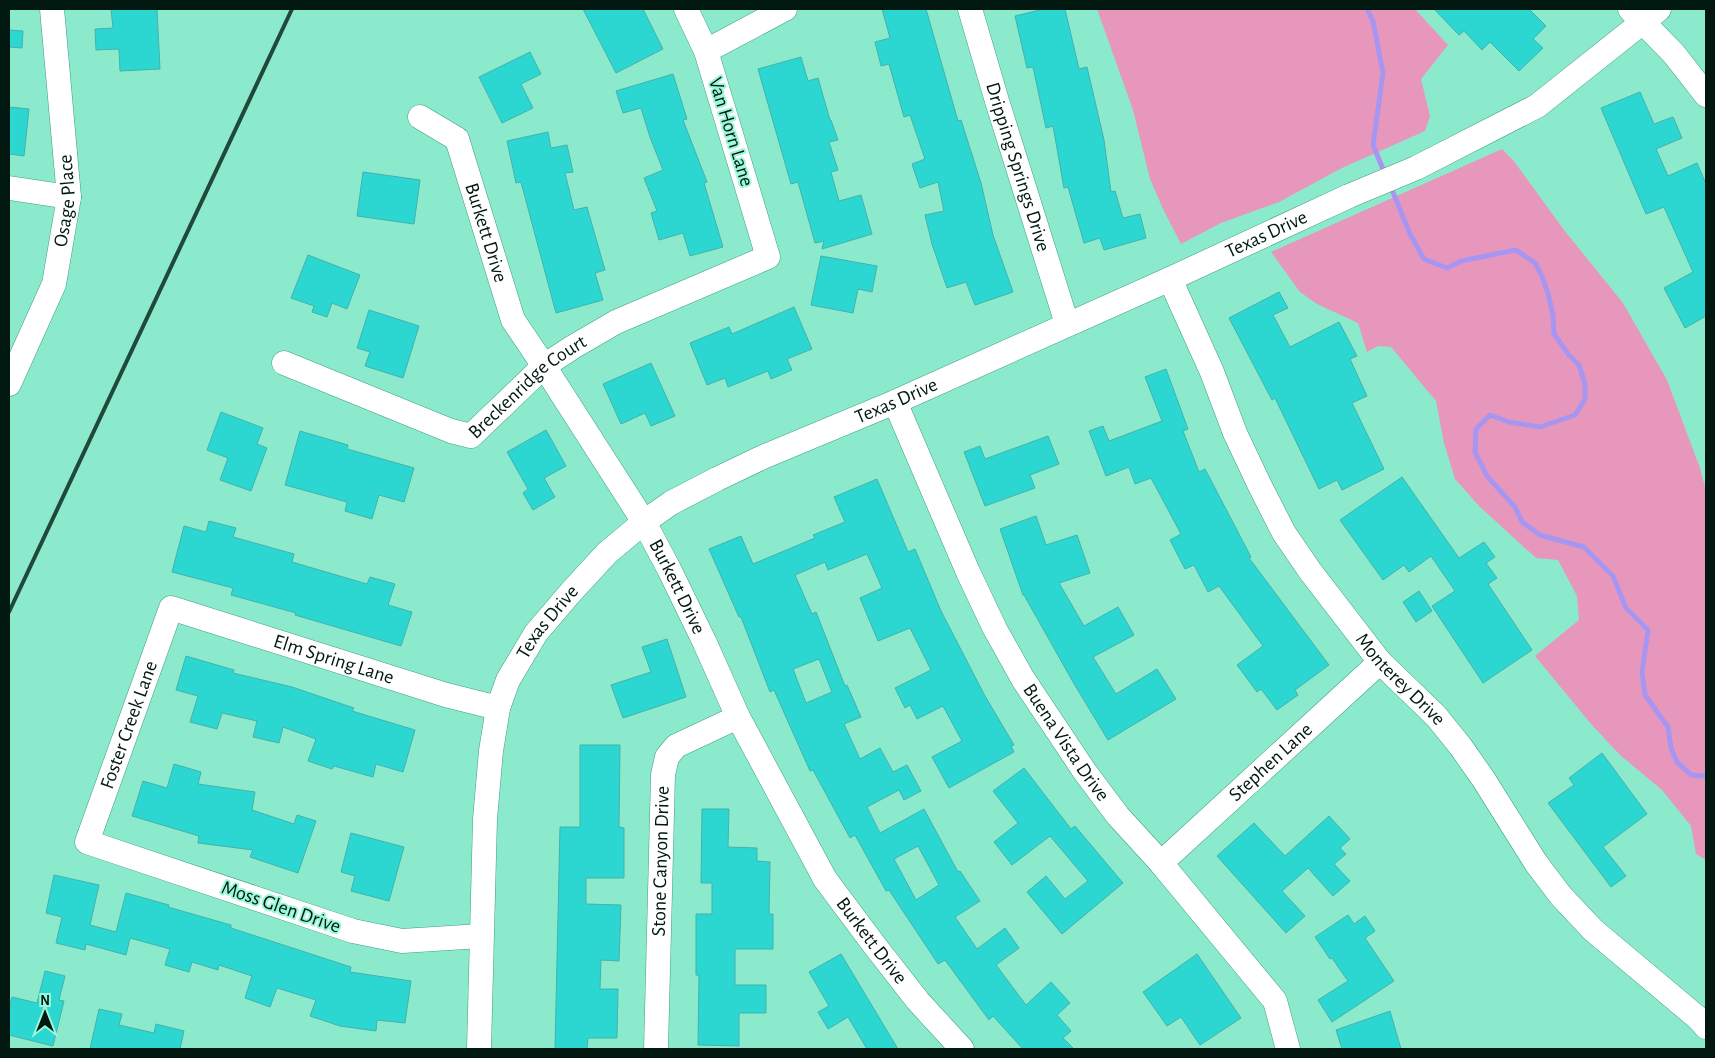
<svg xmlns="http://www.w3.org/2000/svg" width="1715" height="1058" font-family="'Alegreya Sans',sans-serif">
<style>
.green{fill:#e897bc}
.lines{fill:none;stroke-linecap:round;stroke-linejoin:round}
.stream{stroke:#a796f1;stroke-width:5}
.building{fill:#2dd7d1;stroke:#42b2ad;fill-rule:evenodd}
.minor-casing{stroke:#3e9e83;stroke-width:25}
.minor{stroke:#fff;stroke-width:24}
.rail{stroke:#20493c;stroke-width:4}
.labels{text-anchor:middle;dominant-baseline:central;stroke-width:4;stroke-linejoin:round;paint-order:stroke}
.street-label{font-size:20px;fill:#001810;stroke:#9af7d9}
</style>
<rect width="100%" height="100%" fill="#8ceacc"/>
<g class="green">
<path d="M1097 9H1415L1448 45 1421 79 1430 116 1425 131 1342 168 1279 202 1221 223 1181 244 1163 209 1150 179 1133 110Z"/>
<path d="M1502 149 1513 160 1564 230 1623 303 1667 380 1700 468 1706 491V860L1696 854 1691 826 1662 790 1620 755 1591 724 1535 656 1579 620 1577 596 1558 560 1536 558 1479 506 1455 479 1444 443 1436 401 1391 347 1378 346 1367 352 1358 323 1317 304 1300 292 1271 252Z"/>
</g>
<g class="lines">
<g class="stream">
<path d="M1367 9 1373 21 1383 73 1373 145 1385 174"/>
<path d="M1390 185 1410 234 1424 259 1447 268 1461 261 1516 250 1535 263 1541 274 1548 293 1553 315 1554 334 1569 355 1579 365 1585 384V399L1575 415 1540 427 1509 422 1490 415 1476 429 1475 452 1487 476 1515 507 1522 522 1540 535 1584 547 1613 576 1626 608 1648 630 1642 673 1645 695 1668 727 1671 748 1677 762 1691 775 1706 776"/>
</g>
</g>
<g class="building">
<path d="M111 9H157L160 69 120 71 119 49 96 50 95 29 113 28Z"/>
<path d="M583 9H643L663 49 616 73Z"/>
<path d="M882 9H926L958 121 961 120 981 183 993 235 1013 292 975 305 966 282 947 288 932 244 925 215 944 211 938 182 920 188 912 164 925 159 910 115 904 117 889 64 881 66 875 42 890 38Z"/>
<path d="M1044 9H1065L1079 69 1087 67 1104 140 1111 192 1115 191 1123 218 1140 214 1146 238 1104 250 1100 238 1084 243 1068 187 1064 188 1053 126 1046 128 1033 67 1027 68 1015 16Z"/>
<path d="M1434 9H1529L1546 26 1533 39 1543 48 1519 71 1490 42 1482 50 1464 31 1459 35Z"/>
<path d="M9 30 23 31 22 48 9 47Z"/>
<path d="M530 52 541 74 521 84 533 108 502 123 479 77Z"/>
<path d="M801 57 808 81 818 78 830 120H831L838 140 829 142 838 170 831 172 839 201 861 195 872 234 822 249 824 241 815 243 798 182 791 184 758 69Z"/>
<path d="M673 74 687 119 683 120 707 182 704 183 723 247 690 256 683 233 659 240 651 213 657 211 644 178 663 170 650 137 641 108 623 113 616 91Z"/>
<path d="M1640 92 1654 124 1673 117 1682 138 1656 149 1668 176 1697 163 1706 184V316L1685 328 1664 288 1693 272 1664 207 1646 214 1601 108Z"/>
<path d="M9 107 29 109 24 156 9 154Z"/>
<path d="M548 132 551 148 567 145 573 172 565 173 574 210 587 207 605 270 595 273 603 300 556 313 521 182 516 183 507 141Z"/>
<path d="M363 172 420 180 414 224 357 216Z"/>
<path d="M308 255 360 275 347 309 332 303 327 317 312 312 314 306 291 298Z"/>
<path d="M821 256 877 266 872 292 858 289 853 313 811 305Z"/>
<path d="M1279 292 1288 308 1273 315 1290 347 1339 322 1357 356 1350 359 1367 396 1352 403 1384 469 1342 490 1337 480 1319 489 1275 398 1272 400 1229 318Z"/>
<path d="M794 307 812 349 787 359 792 370 771 379 768 371 728 387 725 378 707 385 690 343 729 327 732 334Z"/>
<path d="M369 310 419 326 403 378 365 366 370 352 357 348Z"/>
<path d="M651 363 675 416 651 426 645 413 621 424 603 384Z"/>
<path d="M1166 369 1188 429 1183 431 1199 472 1205 469 1251 557 1249 558 1329 665 1295 690 1298 695 1277 710 1261 689 1257 692 1237 665 1263 646 1219 586 1208 592 1194 565 1185 569 1170 540 1181 534 1151 478 1135 484 1129 467 1106 476 1089 431 1103 426 1109 441 1162 421 1145 377Z"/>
<path d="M221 412 263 428 257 444 267 448 251 491 220 480 228 458 207 450Z"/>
<path d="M546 430 566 466 544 478 555 497 533 510 523 493 528 489 507 452Z"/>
<path d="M300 431 348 445 347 449 414 468 404 502 379 495 372 519 345 511 347 502 285 485Z"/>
<path d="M1048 436 1059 464 1030 475 1035 488 985 506 964 452 980 446 985 459Z"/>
<path d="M1402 477 1459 558 1484 542 1495 557 1486 563 1497 578 1488 584 1532 650 1483 683 1432 606 1455 591 1431 556 1409 572 1404 565 1383 580 1340 520Z"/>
<path d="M877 479 908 552 915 549 941 611 985 696 1014 745 1011 746 1014 752 949 788 932 757 962 741 943 706 917 719 910 705 905 708 895 688 931 670 910 628 878 641 860 598 882 588 867 554 828 570 825 562 795 575 812 614 816 612 845 686 847 685 861 717 844 724 860 759 880 748 893 772 907 765 921 791 904 800 899 790 867 807 880 833 924 809 958 872 960 871 980 901 955 917 977 949 1005 928 1019 948 996 965 1026 1005 1051 982 1070 1003 1057 1015 1071 1031 1063 1038 1074 1049H1023L993 1016 989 1020 945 960 938 964 889 890 886 891 855 835 850 838 813 770 810 771 774 690 770 692 741 617H739L709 549 741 536 753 564 815 538 813 535 845 522 834 497ZM819 659 832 692 806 703 793 669ZM918 846 939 885 916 900 894 859Z"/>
<path d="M1036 516 1046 545 1077 535 1090 573 1059 583 1084 626 1118 607 1134 635 1093 657 1116 694 1157 669 1176 699 1108 740 1073 682 1024 595H1023L1000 529Z"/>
<path d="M209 521 236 528 233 537 294 554 292 562 367 584 370 577 395 584 388 605 412 612 401 646 295 615 296 613 231 595 233 588 172 572 184 526 206 532Z"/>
<path d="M1419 591 1432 611 1416 622 1403 602Z"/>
<path d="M667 639 686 697 623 718 611 685 651 672 642 647Z"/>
<path d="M186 656 234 670 233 673 292 687 354 708 352 711 415 730 403 772 376 764 373 777 334 766 332 769 308 761 316 739 283 727 279 743 253 737 257 721 222 713 217 729 190 722 198 696 176 690Z"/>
<path d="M580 745H620L619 827 624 828V878H586V904L621 905 619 961 601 960 600 989H618L617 1038H588L587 1049H555L560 827H580Z"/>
<path d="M1602 753 1647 814 1603 847 1626 876 1611 887 1548 803 1574 785 1569 778Z"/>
<path d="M174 764 201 772 198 784 255 792 252 810 294 824 297 815 316 821 298 873 250 857 253 850 198 843 199 836 132 816 143 781 167 788Z"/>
<path d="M1024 768 1071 829 1075 826 1123 883 1062 934 1027 892 1046 876 1065 899 1088 881 1050 836 1012 865 994 842 1018 823 993 791Z"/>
<path d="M702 809H729L728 847 757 848V861L770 862 769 914H773V949H735V985H766V1013H739V1046L698 1045 699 975H696V914H712V883H701Z"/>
<path d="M1329 816 1350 839 1340 848 1346 854 1334 864 1350 881 1333 896 1308 868 1282 891 1305 916 1286 933 1217 856 1254 823 1285 856Z"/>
<path d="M351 833 404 847 389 901 351 891 355 876 341 872Z"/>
<path d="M54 875 99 885 90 925 116 932 126 893 169 905 168 907 231 925V928L351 967 350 972 411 981 405 1023 377 1020 376 1031 340 1026 310 1016 316 1000 277 988 270 1007 245 998 252 976 219 965 218 970 192 962 189 972 165 965 170 949 130 938 126 955 86 944 85 950 56 943 62 917 46 913Z"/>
<path d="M1348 915 1354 924 1365 916 1375 931 1365 938 1394 981 1332 1022 1318 1000 1348 981 1332 958 1330 959 1315 937Z"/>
<path d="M841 954 898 1049H867L848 1017 828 1029 818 1012 829 1006 809 972Z"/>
<path d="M1197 954 1241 1018 1200 1045 1181 1017 1167 1026 1143 992Z"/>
<path d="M45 971 65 976 59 1000 64 1001 53 1046 9 1035V1008L12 997 37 1003Z"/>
<path d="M99 1009 122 1014 119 1025 154 1033 156 1024 184 1031 180 1049H90Z"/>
<path d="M1390 1011 1401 1049H1342L1336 1030Z"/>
</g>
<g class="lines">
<g class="minor-casing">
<g id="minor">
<path id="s1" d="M970 9 997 101 1067 324"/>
<path d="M1630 9 1674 54 1706 95"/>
<path d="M706 51 785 9"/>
<path id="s2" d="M420 117 457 139 513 320 544 366 644 522 669 569 704 641 738 717 825 879 875 946 918 1001 962 1049"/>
<path d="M9 188 69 197"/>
<path id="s3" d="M1170 279 1212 372 1235 433 1260 486 1284 533 1310 571 1380 662 1436 716 1461 747 1484 780 1536 863 1561 896 1593 930 1699 1019 1706 1027"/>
<path id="s4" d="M284 363 451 431 471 436 544 366 573 347 616 322 768 257 706 51 686 9"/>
<path id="s5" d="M9 384 54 284 69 197 52 9"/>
<path id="s6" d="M895 402 968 572 995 629 1023 679 1085 772 1118 816 1161 863 1275 1001 1288 1049"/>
<path id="s7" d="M1161 863 1380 662"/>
<path id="s8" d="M481 936 402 941 353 931 87 842 171 608 446 695 498 708"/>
<path id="s9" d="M479 1049 485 819 491 751 498 708 508 680 536 633 571 592 607 553 644 522 671 503 717 479 763 457 895 402 1170 279 1349 196 1416 168 1537 106 1659 9"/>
<path id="s10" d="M656 1049 663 775 667 757 676 746 738 717"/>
</g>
</g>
<use href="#minor" class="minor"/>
<path class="rail" d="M9 612 292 9"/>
</g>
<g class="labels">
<g class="street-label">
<text transform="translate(731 132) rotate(73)">Van Horn Lane</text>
<text stroke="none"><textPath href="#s1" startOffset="165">Dripping Springs Drive</textPath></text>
<text stroke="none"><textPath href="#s5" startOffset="194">Osage Place</textPath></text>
<text stroke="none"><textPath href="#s2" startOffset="141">Burkett Drive</textPath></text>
<text stroke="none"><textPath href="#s9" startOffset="1268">Texas Drive</textPath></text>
<text stroke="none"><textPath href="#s4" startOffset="276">Breckenridge Court</textPath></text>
<text stroke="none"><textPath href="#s9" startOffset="862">Texas Drive</textPath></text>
<text stroke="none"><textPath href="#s2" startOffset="546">Burkett Drive</textPath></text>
<text stroke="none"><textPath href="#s9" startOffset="442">Texas Drive</textPath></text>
<text stroke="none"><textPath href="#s8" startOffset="829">Elm Spring Lane</textPath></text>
<text stroke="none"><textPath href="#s3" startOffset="466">Monterey Drive</textPath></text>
<text stroke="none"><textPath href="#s8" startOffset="534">Foster Creek Lane</textPath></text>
<text stroke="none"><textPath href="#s6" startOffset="382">Buena Vista Drive</textPath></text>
<text stroke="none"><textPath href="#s7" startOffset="149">Stephen Lane</textPath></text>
<text stroke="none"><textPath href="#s10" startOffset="188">Stone Canyon Drive</textPath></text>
<text transform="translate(281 907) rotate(19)">Moss Glen Drive</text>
<text stroke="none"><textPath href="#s2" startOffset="951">Burkett Drive</textPath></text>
</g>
</g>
<rect width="1715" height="1058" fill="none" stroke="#001810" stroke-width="20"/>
<g transform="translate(45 1013)" stroke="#9af7d9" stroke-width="4" paint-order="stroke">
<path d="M0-4L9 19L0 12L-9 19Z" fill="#001810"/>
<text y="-8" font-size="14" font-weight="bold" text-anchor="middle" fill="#001810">N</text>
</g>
</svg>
